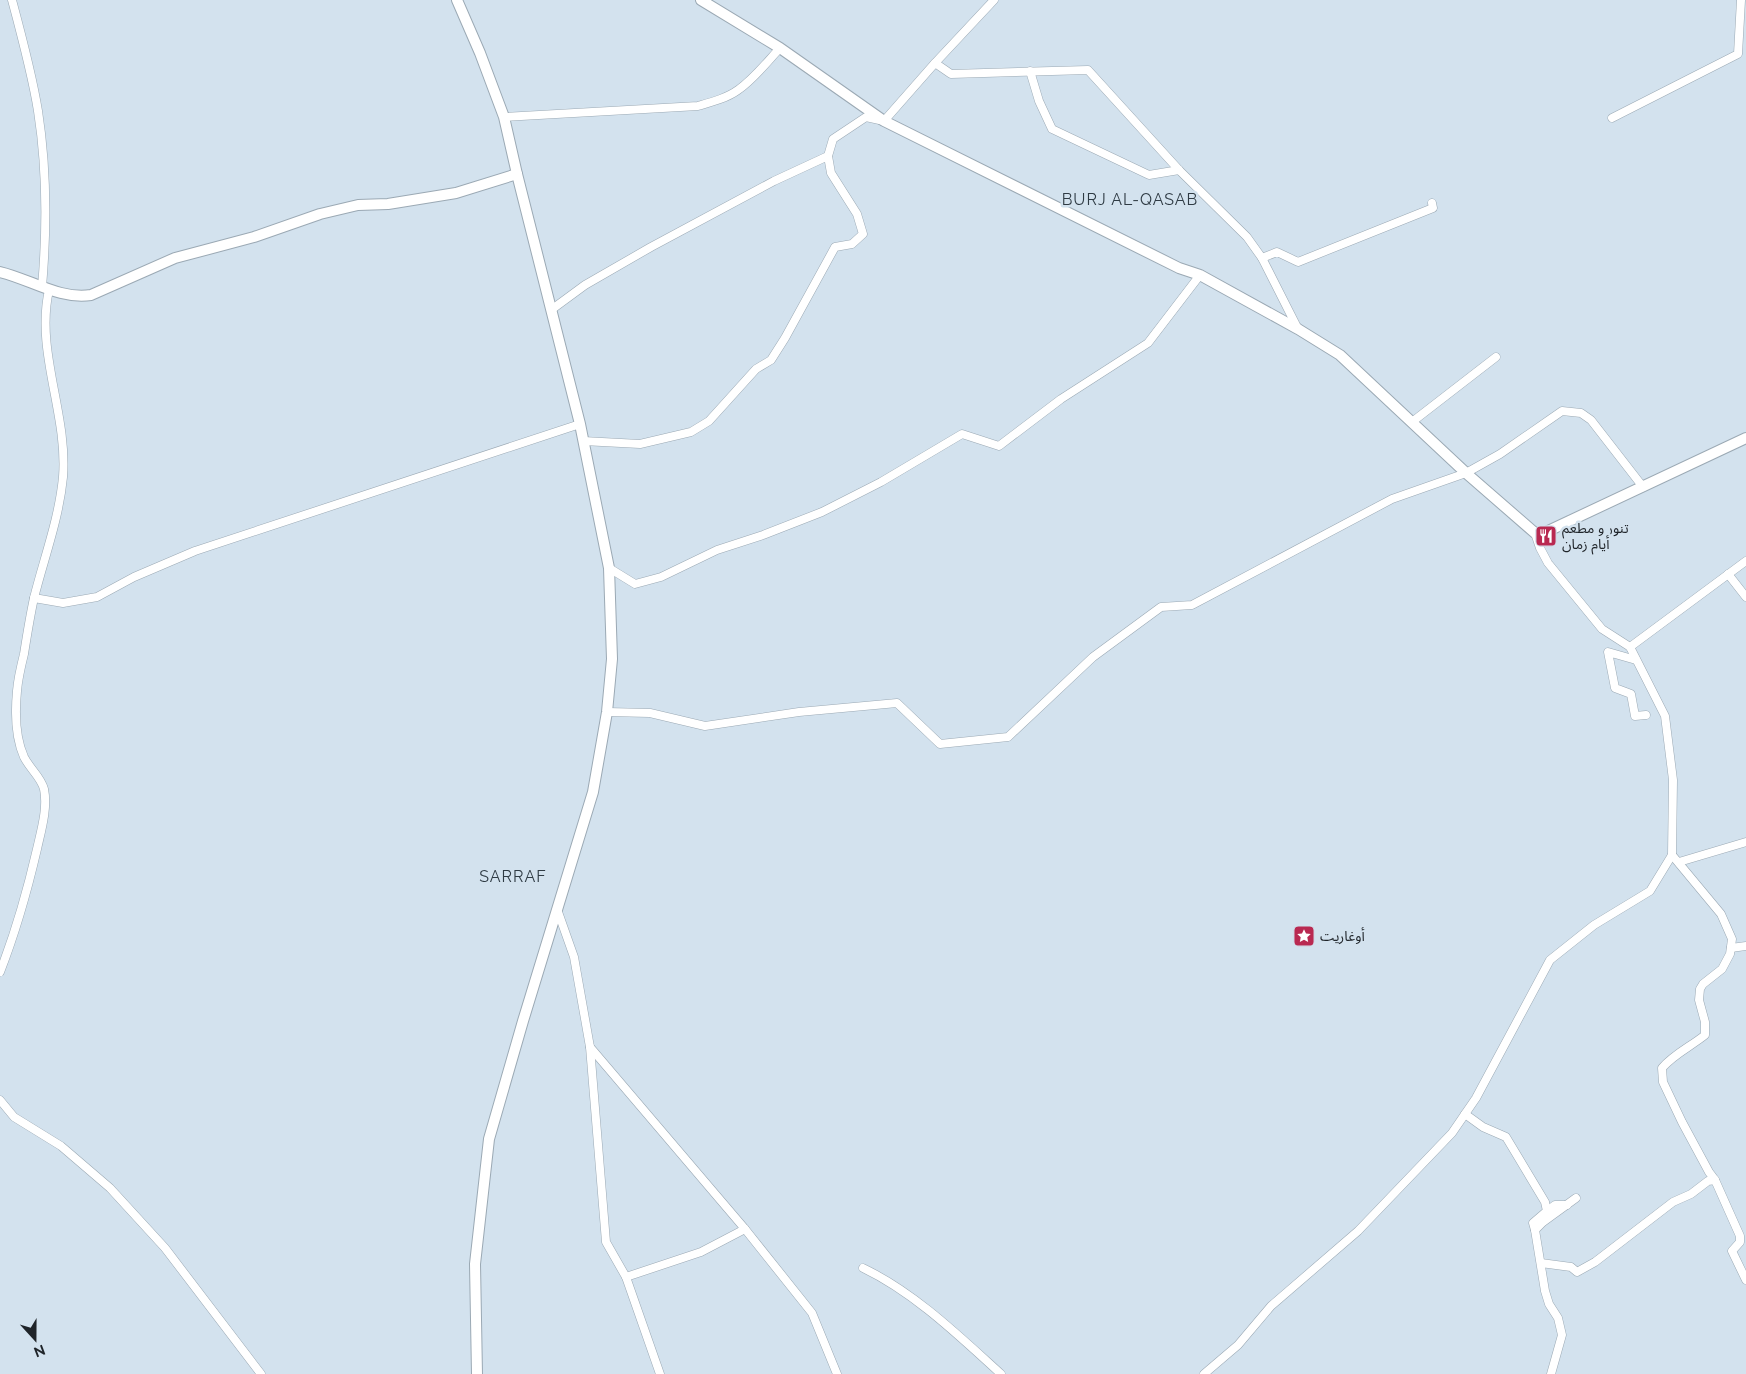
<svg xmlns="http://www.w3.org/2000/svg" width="1746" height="1374" font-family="Raleway,'Noto Sans Arabic',sans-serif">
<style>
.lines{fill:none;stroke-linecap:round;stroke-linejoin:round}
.street-casing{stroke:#9ba9b4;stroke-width:9}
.secondary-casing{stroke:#9ba9b4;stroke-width:12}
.street{stroke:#fff;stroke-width:8}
.secondary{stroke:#fff;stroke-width:10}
.labels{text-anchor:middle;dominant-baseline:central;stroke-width:5;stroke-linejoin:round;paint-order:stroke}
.poi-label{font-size:14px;fill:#1f2429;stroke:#d3e2ee;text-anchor:start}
.quarter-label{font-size:16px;letter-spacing:1px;fill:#2f3b44;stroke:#d3e2ee}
</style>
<rect width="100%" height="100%" fill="#d3e2ee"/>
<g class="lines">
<g class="street-casing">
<g id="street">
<path d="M12 0C22 37 32 74 38 111 47 169 47 229 42 287"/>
<path d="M935 63 994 0"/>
<path d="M1030 71 1039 101 1052 129 1149 175 1179 170"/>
<path d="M504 117 698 106C712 102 727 98 738 90 754 79 767 62 780 48"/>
<path d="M1612 118 1738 54 1741 0"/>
<path d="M1262 258 1277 252 1298 262 1433 208 1432 203"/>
<path d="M551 310 585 285 651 247 774 181 828 156 833 139 866 117 884 121 935 63 951 74 1088 70 1179 170 1247 237 1262 258 1298 329"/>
<path d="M1412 422 1496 357"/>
<path d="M583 441 640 444 691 432 709 421 756 369 771 360 785 338 835 247 852 244 863 234 857 214 831 173 828 156"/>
<path d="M609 568 635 584 661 577 717 550 763 535 822 512 881 482 962 434 999 446 1061 399 1148 343 1200 275"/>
<path d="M1728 574 1746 597"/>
<path d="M34 598 63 603 97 597 134 577 195 551 580 424"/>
<path d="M1630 647 1746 561"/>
<path d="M1636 660 1608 652 1615 688 1631 694 1635 716 1646 715"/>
<path d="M607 712 650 713 705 726 799 712 897 703 940 744 1008 737 1093 657 1161 607 1192 605 1392 499 1466 473 1500 454 1562 411 1581 413 1591 420 1643 487"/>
<path d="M1672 855 1721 914 1732 939 1730 954 1722 969 1703 984 1700 989 1699 1000 1705 1022V1035C1690 1047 1674 1054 1662 1068L1663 1082 1682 1122 1709 1172 1715 1180 1740 1236V1242L1732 1251 1746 1280"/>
<path d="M1679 862 1746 842"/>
<path d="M557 909 574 957 590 1047 745 1229 812 1313 837 1374"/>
<path d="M1731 948 1746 946"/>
<path d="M0 972C16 931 27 892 37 849 41 831 48 808 44 789 41 777 30 769 24 757 15 737 15 712 17 691 18 678 21 666 24 654 27 635 30 616 34 598 44 558 59 519 63 477 68 414 35 351 49 290"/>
<path d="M590 1047 606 1242 626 1277 660 1374"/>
<path d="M0 1100 14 1117 61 1146 110 1188 165 1248 261 1374"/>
<path d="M1465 1114 1483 1127 1506 1137 1545 1202 1547 1211 1533 1223 1535 1230"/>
<path d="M1547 1211 1555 1205H1567"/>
<path d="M1541 1263 1571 1267 1577 1272 1595 1262 1673 1202 1691 1194 1708 1181 1715 1180"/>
<path d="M863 1268C915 1293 959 1336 1001 1374"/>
<path d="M626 1277 701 1252 745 1229"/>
<path d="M1204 1374 1238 1345 1271 1306 1358 1231 1452 1133 1476 1098 1550 960 1594 925 1650 891 1672 855 1673 780 1665 716 1630 647 1602 629 1548 563 1540 548 1535 533"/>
<path d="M1551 1374 1562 1335 1558 1318 1549 1304 1545 1291 1535 1230 1543 1222 1576 1198"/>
</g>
</g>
<g class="secondary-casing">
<g id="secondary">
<path d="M457 0 480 53 504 117 517 174 580 424 609 568 612 659 607 712 593 792 523 1021 489 1139 475 1264 477 1374"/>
<path d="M701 0 780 48 884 121 1179 268 1200 275 1298 329 1340 355 1466 473 1535 533 1546 532 1746 438"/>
<path d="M0 272C30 279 60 300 91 295L175 258 254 237 320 214 358 205 388 204 456 193 517 174"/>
</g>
</g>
<use href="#street" class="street"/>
<use href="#secondary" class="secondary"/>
</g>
<defs>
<g id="restaurant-square" transform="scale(1.125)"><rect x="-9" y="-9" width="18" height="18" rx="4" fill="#b92951" stroke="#d3e2ee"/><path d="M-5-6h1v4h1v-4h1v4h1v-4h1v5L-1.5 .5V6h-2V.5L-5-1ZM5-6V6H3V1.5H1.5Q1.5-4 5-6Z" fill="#fff"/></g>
<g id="sight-square" transform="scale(1.125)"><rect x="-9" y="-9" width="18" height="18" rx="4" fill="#b92951" stroke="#d3e2ee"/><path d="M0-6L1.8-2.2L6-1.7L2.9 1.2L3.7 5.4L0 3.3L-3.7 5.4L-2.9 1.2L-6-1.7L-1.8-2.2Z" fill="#fff"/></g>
</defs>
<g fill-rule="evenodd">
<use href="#restaurant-square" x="1546" y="536"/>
<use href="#sight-square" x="1304" y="936"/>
</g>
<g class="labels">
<g class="poi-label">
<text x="1562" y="528">تنور و مطعم<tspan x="1562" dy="16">أيام زمان</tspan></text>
<text x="1320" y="936">أوغاريت</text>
</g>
<g class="quarter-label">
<text x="1130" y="199">BURJ AL-QASAB</text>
<text x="513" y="876">SARRAF</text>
</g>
</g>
<g transform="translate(35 1339) rotate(159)" stroke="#d3e2ee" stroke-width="4" paint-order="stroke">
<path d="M0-4L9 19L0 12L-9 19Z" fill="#1f2429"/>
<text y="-8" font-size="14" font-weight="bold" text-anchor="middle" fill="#1f2429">N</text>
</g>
</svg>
